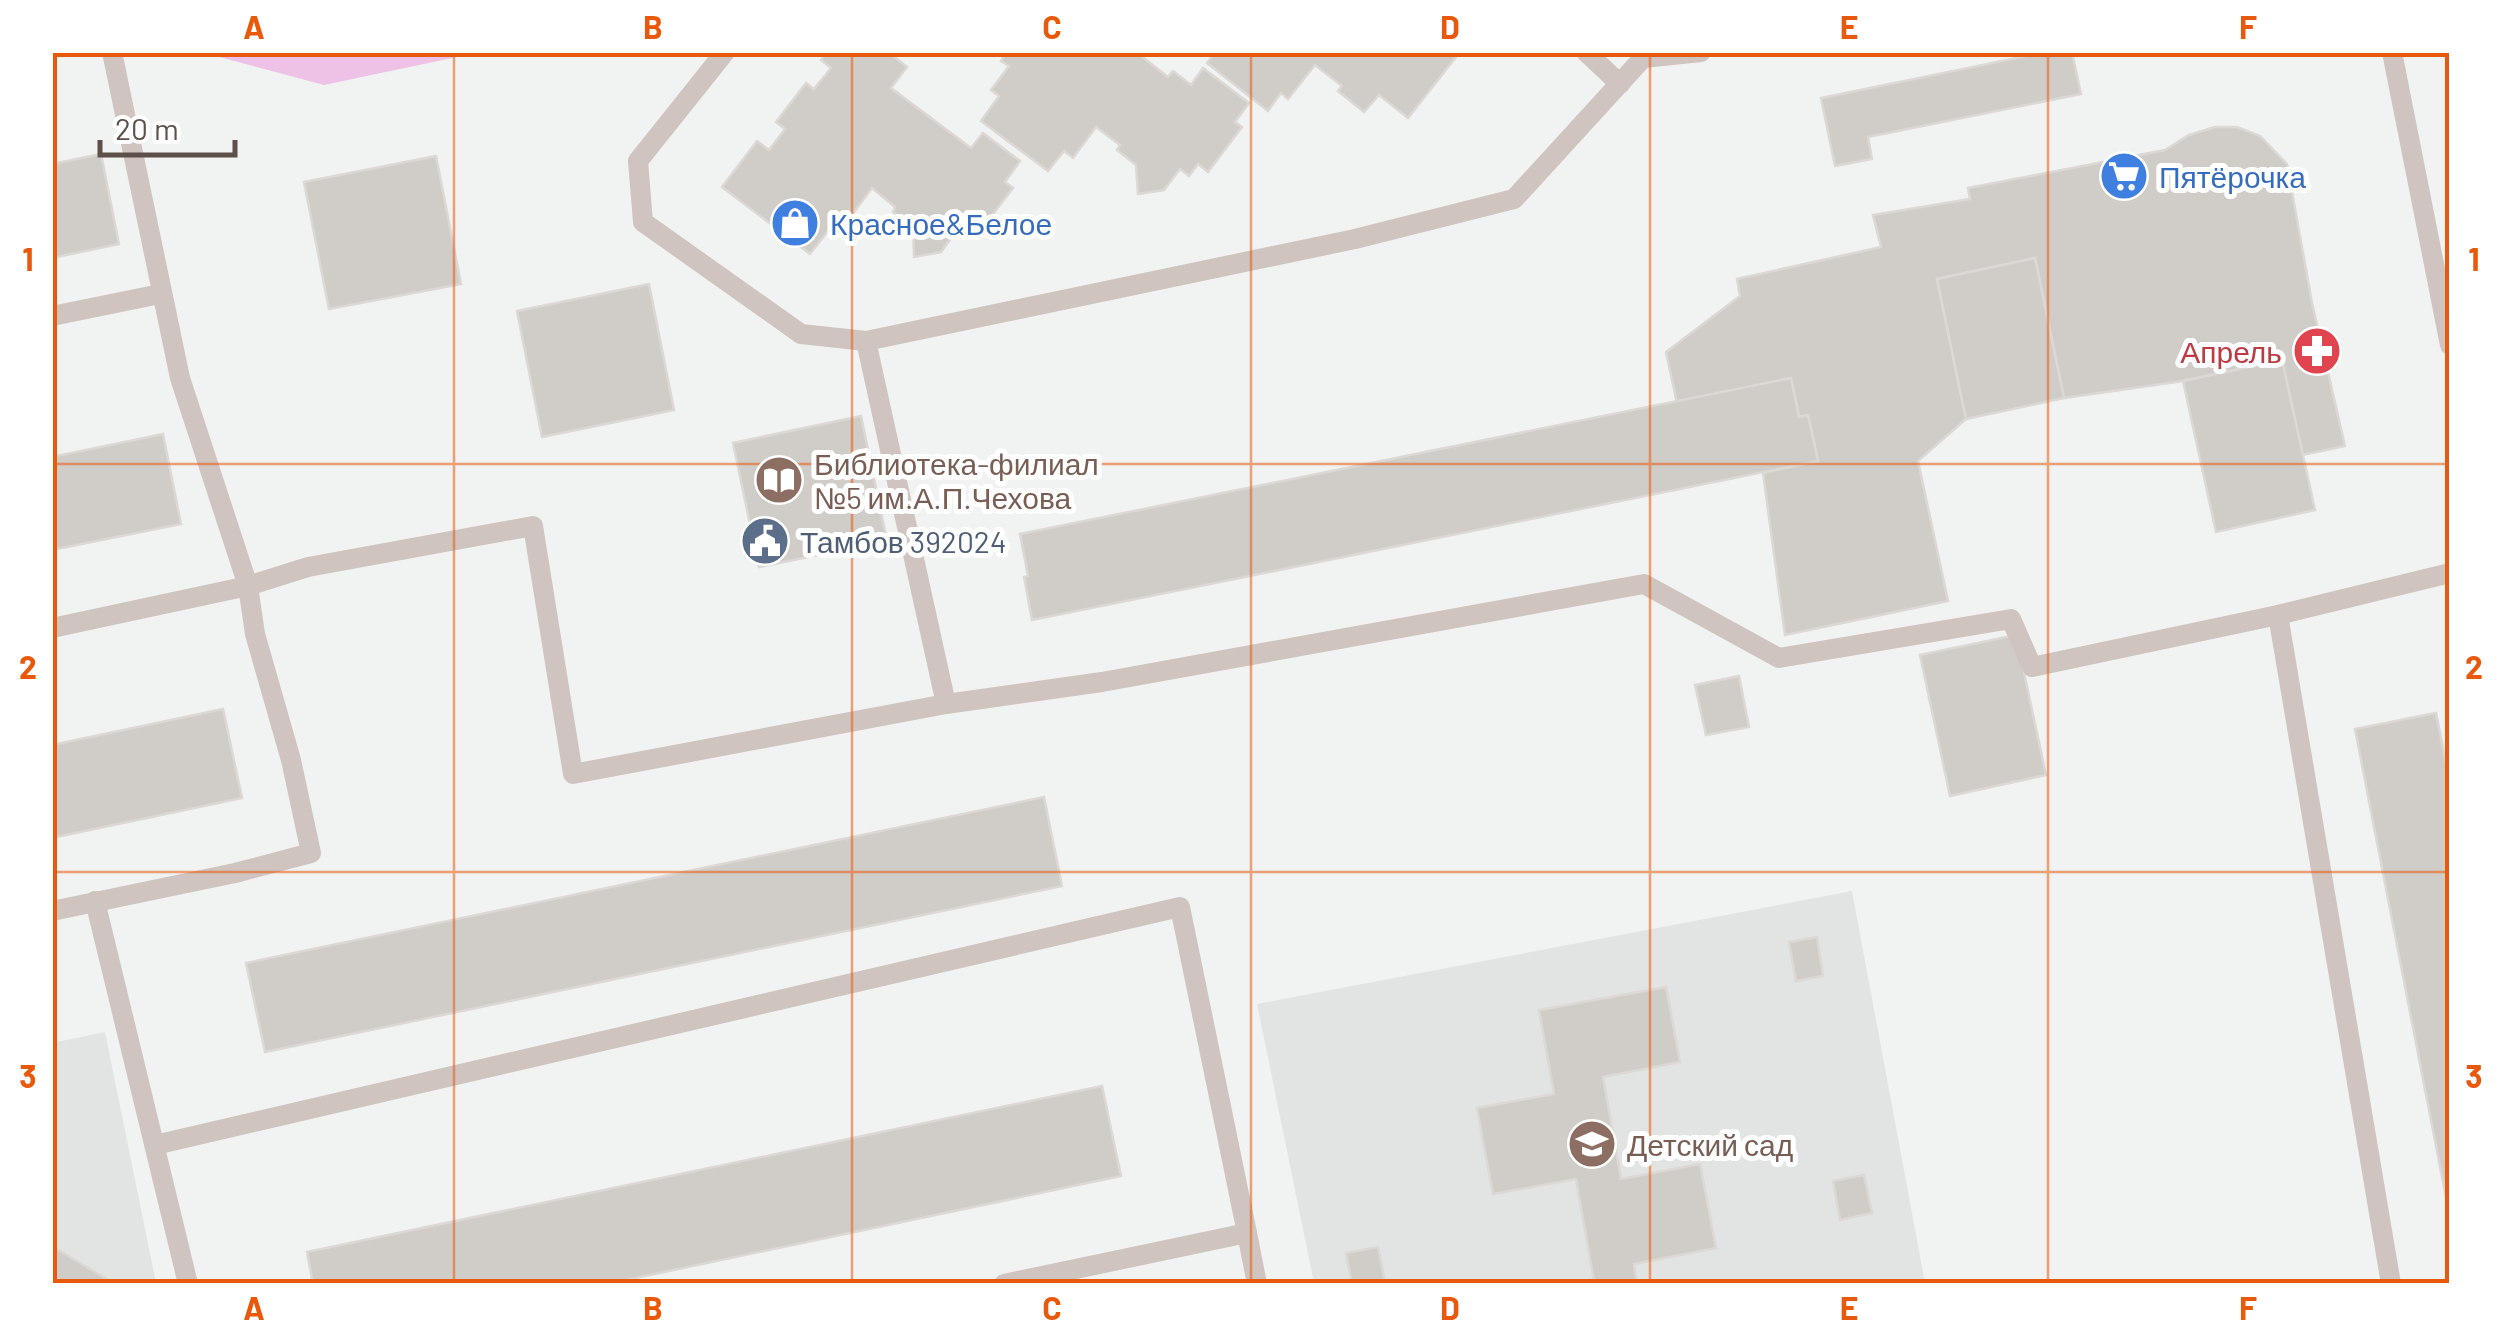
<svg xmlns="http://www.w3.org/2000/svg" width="2502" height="1336" font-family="Barlow,sans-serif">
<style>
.education{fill:#e2e4e3}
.green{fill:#eec2e6}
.building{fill:#d0ccc8;stroke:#dcd8d5;stroke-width:2.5}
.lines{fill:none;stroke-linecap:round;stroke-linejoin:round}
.lane{stroke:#cfc4bf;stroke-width:20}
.grid{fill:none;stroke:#e8590c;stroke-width:2.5;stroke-opacity:0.55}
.labels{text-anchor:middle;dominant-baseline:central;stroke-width:10;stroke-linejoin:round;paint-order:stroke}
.shop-label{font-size:30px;fill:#366cbe;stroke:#fff;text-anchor:start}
.health-label{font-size:30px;fill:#be3a42;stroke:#fff;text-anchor:end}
.education-label{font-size:30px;fill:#785e54;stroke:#fff;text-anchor:start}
.service-label{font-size:30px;fill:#4e5e75;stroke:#fff;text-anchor:start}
.neatline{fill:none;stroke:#e8590c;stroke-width:4}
.grid-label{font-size:32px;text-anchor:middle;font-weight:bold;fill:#e8590c}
</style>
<rect width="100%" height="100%" fill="#f1f3f2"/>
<g class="education">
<path d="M1852 891 1925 1283H1314L1257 1004Z"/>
<path d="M105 1032 156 1283H53L52 1043Z"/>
</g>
<path class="green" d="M204 53H476L324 85Z"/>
<g class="building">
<path d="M826 52H888L907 67 891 88 971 148 983 133 1020 161 1005 182 1013 188 981 230 966 218 941 252 914 257 913 227 893 212 895 207 872 188 849 219 842 213 810 254 722 187 757 141 769 150 785 129 776 122 806 83 814 89 831 68 821 60Z"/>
<path d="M1007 52H1136L1168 77 1173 71 1191 85 1203 68 1249 103 1235 122 1242 127 1208 172 1198 164 1189 176 1180 169 1164 190 1138 194 1136 165 1117 150 1120 145 1096 127 1073 158 1064 151 1048 171 981 121 999 96 991 90 1009 66 1001 61Z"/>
<path d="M1215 52H1460L1408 118 1379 95 1364 112 1338 91 1342 86 1315 65 1288 99 1281 93 1268 111 1207 63Z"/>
<path d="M2046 52H2072L2081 94 1868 137 1872 159 1835 166 1821 98Z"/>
<path d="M2215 127H2237L2260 136 2287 164 2312 303 2345 446 2302 455 2282 360 2183 381 2064 398 2035 258 1937 279 1966 419 1918 461 1948 601 1785 635 1763 473 1818 461 1808 415 1799 417 1791 378 1677 403 1666 352 1740 296 1737 279 1881 247 1873 215 1970 199 1968 188 2165 150 2189 135Z"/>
<path d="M101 154 119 244 52 258V164Z"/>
<path d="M436 156 461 284 329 309 304 182Z"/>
<path d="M2035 258 2064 398 1966 419 1937 279Z"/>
<path d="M649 284 674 410 542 437 517 311Z"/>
<path d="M2282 360 2315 510 2216 532 2183 381Z"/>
<path d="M1791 378 1799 417 1808 415 1818 461 1032 620 1024 577 1028 576 1020 534Z"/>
<path d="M861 416 887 541 759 567 733 443Z"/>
<path d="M163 434 181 524 52 550V457Z"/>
<path d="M2016 635 2046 775 1950 796 1920 655Z"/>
<path d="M1739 676 1749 727 1706 735 1695 685Z"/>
<path d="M223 709 242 798 52 838V745Z"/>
<path d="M2436 713 2450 782V1218L2355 729Z"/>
<path d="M1044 797 1062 886 265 1052 246 963Z"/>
<path d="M1817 937 1823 976 1796 981 1789 942Z"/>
<path d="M1666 987 1680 1062 1603 1077 1621 1179 1700 1164 1716 1248 1634 1264 1637 1284H1581L1594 1281 1576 1179 1493 1194 1477 1108 1554 1094 1539 1010Z"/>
<path d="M1102 1086 1121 1176 607 1284H313L307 1252Z"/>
<path d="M1864 1175 1872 1213 1840 1220 1833 1181Z"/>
<path d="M52 1246 115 1284H52Z"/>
<path d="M1378 1247 1385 1283 1352 1284 1346 1253Z"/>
</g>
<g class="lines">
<g class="lane">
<path d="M725 52 638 161 643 222 801 334 866 341"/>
<path d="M1586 52 1620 84"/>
<path d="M2392 52 2450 345"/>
<path d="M52 316 160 294"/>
<path d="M2278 615 2391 1284"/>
<path d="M52 628 248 586 308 567 533 526 573 774 946 704 1102 682 1644 584 1779 658 2011 619 2032 667 2278 615 2450 573"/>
<path d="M946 704 866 341 1355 239 1514 199 1643 58 1701 52"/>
<path d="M95 901 188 1284"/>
<path d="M52 911 235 873 311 853 291 760 255 634 248 586 180 378 112 52"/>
<path d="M155 1145 1180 907 1247 1233"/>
<path d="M1004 1284 1247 1233 1257 1284"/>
</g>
</g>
<path class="grid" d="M454 52V1284M852 52V1284M1251 52V1284M1650 52V1284M2048 52V1284M52 464H2450M52 872H2450"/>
<defs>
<g id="supermarket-disc" transform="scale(2.5)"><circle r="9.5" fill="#3f7fe0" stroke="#fff"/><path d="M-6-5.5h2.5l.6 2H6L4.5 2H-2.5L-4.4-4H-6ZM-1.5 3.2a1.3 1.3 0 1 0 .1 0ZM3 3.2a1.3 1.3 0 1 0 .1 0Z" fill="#fff"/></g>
<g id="shop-disc" transform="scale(2.5)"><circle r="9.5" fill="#3f7fe0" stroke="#fff"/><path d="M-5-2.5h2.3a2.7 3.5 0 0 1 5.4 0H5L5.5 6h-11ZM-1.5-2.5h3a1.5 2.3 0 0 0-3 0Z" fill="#fff"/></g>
<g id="pharmacy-disc" transform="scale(2.5)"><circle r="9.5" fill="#e0444e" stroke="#fff"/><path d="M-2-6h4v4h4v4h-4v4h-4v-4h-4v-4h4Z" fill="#fff"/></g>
<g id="library-disc" transform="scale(2.5)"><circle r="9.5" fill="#8d6e63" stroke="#fff"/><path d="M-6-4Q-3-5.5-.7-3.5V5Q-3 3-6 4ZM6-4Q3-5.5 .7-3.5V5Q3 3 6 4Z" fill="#fff"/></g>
<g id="civic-disc" transform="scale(2.5)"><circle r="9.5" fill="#5c6f8a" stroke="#fff"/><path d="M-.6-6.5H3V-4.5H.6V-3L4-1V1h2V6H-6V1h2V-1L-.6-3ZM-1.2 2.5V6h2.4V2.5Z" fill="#fff"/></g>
<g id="school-disc" transform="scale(2.5)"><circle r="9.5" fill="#8d6e63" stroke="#fff"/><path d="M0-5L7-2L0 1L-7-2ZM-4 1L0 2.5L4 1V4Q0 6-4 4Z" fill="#fff"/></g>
</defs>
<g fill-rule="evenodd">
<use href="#supermarket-disc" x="2124" y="176"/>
<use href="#shop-disc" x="795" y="223"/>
<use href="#pharmacy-disc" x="2317" y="351"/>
<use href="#library-disc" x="779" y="480"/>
<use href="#civic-disc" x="765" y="541"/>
<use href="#school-disc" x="1592" y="1144"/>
</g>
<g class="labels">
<g class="shop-label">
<text x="2159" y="176">Пятёрочка</text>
<text x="830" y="223">Красное&amp;Белое</text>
</g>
<g class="health-label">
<text x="2282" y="351">Апрель</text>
</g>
<g class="education-label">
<text x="814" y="463">Библиотека-филиал<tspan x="814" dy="34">№5 им.А.П.Чехова</tspan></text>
<text x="1627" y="1144">Детский сад</text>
</g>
<g class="service-label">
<text x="800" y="541">Тамбов 392024</text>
</g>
</g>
<rect width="2502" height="1336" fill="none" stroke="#ffffff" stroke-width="110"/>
<path d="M100 140v15h135v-15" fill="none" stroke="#5d4f49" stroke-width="5"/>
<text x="115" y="140" font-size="30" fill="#5d4f49" stroke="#ffffff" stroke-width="8" paint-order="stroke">20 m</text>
<rect x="55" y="55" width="2392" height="1226" class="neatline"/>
<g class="grid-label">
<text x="254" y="39">A</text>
<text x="653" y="39">B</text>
<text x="1052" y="39">C</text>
<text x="1450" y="39">D</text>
<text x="1849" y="39">E</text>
<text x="2248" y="39">F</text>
<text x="28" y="271">1</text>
<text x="2474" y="271">1</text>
<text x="28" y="679">2</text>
<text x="2474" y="679">2</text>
<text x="28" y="1088">3</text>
<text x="2474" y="1088">3</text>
<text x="254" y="1320">A</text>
<text x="653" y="1320">B</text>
<text x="1052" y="1320">C</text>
<text x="1450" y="1320">D</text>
<text x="1849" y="1320">E</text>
<text x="2248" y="1320">F</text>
</g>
</svg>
